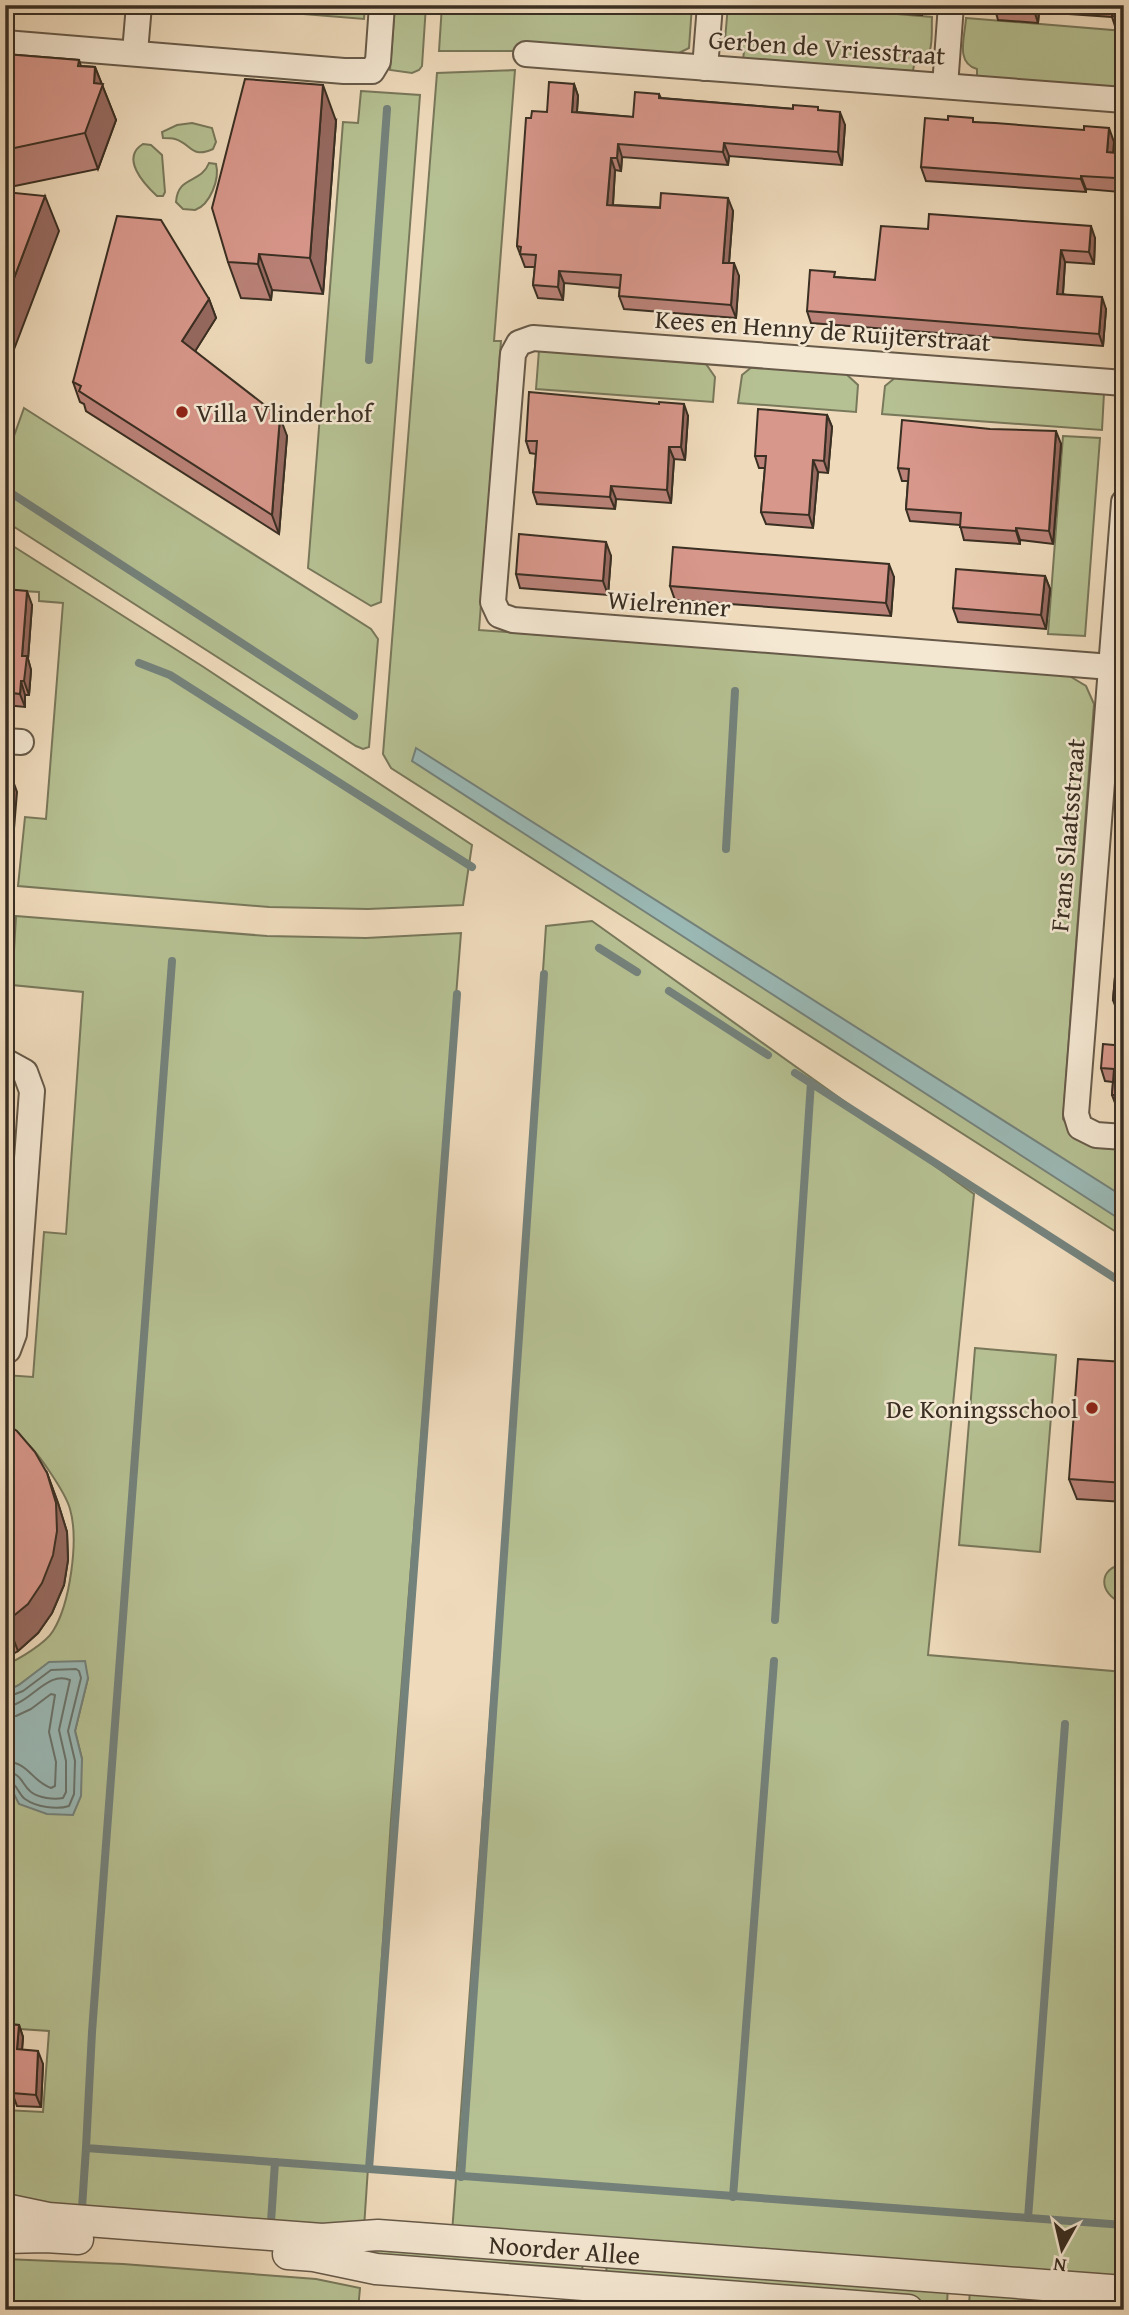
<svg xmlns="http://www.w3.org/2000/svg" width="1129" height="2315" font-family="'Gentium Book Plus',serif">
<style>
.green{fill:#b6c193;stroke:#78785b;stroke-width:2}
.water{fill:#9bbab7;stroke:#74827c;stroke-width:2}
.lines{fill:none;stroke-linecap:round;stroke-linejoin:round}
.shore{stroke:#6a746d;stroke-width:2}
.stream{stroke:#74827c;stroke-width:8}
.minor-casing{stroke:#675a49;stroke-width:28}
.tertiary-casing{stroke:#675a49;stroke-width:33}
.minor{stroke:#f5e8d3;stroke-width:24}
.tertiary{stroke:#f5e8d3;stroke-width:30}
.wall{fill:#ba8278;stroke:#3a2f23;stroke-width:2}
.shaded-wall{fill:#976a61;stroke:#3a2f23;stroke-width:2}
.building{fill:#d8978b;stroke:#3a2f23;stroke-width:2}
.poi-dot{fill:#8f2418;stroke:#f5e8d3;stroke-width:2.5}
.labels{text-anchor:middle;dominant-baseline:central;stroke-width:5;stroke-linejoin:round;paint-order:stroke}
.street-label{font-size:26px;fill:#3a2f23;stroke:#f5e8d3}
.poi-label{font-size:26px;fill:#3a2f23;stroke:#f5e8d3;text-anchor:start}
</style>
<rect width="100%" height="100%" fill="#efdbbc"/>
<filter id="stains"><feTurbulence type="fractalNoise" baseFrequency=".00286" numOctaves="4"/><feColorMatrix values="0 0 0 0 .2 0 0 0 0 .09 0 0 0 0 .02 0 0 0 .5 -.17"/></filter>
<radialGradient id="worn" r=".72"><stop offset=".6" stop-color="#630" stop-opacity="0"/><stop offset="1" stop-color="#630" stop-opacity=".3"/></radialGradient>
<g class="green">
<path d="M194 5H365L364 19Z"/>
<path d="M395 5H426L422 66 419 70 412 73 390 70Z"/>
<path d="M442 5H692L689 48 677 54 520 43 515 51H439Z"/>
<path d="M728 5H790L932 17C931 36 936 60 914 65L913 71 743 59 744 52 729 47 725 40Z"/>
<path d="M966 18 1124 31V88L977 78V69C955 63 965 37 966 18Z"/>
<path d="M515 70 494 341H501L479 630 1066 674 1086 686 1094 704 1063 1119C1083 1149 1089 1147 1124 1150V1237L391 768 383 754 437 73Z"/>
<path d="M361 91 420 95 381 602 371 606 308 568 343 122 358 123Z"/>
<path d="M192 123 212 128 216 142 213 149C191 159 192 144 175 139 171 138 167 138 163 138L162 132 177 125Z"/>
<path d="M143 144 151 145 162 155 165 192 163 196H157C144 184 120 158 143 144Z"/>
<path d="M209 163 216 164C220 179 210 205 195 210L183 209 176 202C178 175 201 184 209 163Z"/>
<path d="M539 350 706 364 715 377 713 402 536 389Z"/>
<path d="M753 366 845 373 858 385 856 412 738 403 742 375Z"/>
<path d="M896 377 1104 393 1102 430 882 414 885 386Z"/>
<path d="M24 408 371 629 378 639 369 747 363 749 356 746 5 521V461Z"/>
<path d="M1063 436 1100 438 1085 636 1048 634Z"/>
<path d="M5 541 202 666 472 845 463 905 368 909 269 907 18 886 25 817 46 819 63 603 39 601V592L5 590Z"/>
<path d="M16 916 267 936 366 938 461 933 391 1820 364 2228 102 2214 5 2196V2110L43 2112 49 2031 5 2028 8 1944H5V1785L13 1792 82 1759 75 1731 88 1678 49 1663 19 1685 5 1692V1665C18 1660 46 1643 53 1631 70 1604 79 1540 70 1509 66 1494 35 1446 21 1439 17 1437 10 1436 5 1435V1375L33 1377 44 1232 66 1234 83 992 12 985Z"/>
<path d="M592 921 974 1194 928 1655 1124 1672V2284L452 2233 523 1271 546 926Z"/>
<path d="M975 1348 1056 1355 1040 1552 959 1545Z"/>
<path d="M1124 1564 1122 1603C1099 1594 1097 1568 1124 1564Z"/>
<path d="M320 2245 584 2258 581 2276 420 2264Z"/>
<path d="M5 2259 123 2264 316 2279 360 2288 358 2310H5Z"/>
<path d="M606 2265 948 2285 947 2305 614 2280 607 2275Z"/>
<path d="M970 2291 1124 2299V2310C1100 2310 982 2315 969 2304Z"/>
</g>
<g class="water">
<path d="M416 748 1124 1197V1222L412 761Z"/>
<path d="M85 1661 88 1678 75 1731 82 1759 81 1796 73 1815 47 1814 19 1804 13 1792 5 1785V1692L19 1685 49 1662Z"/>
</g>
<g class="lines">
<g class="shore">
<path d="M5 1698 23 1691 51 1670 76 1669 79 1671 81 1678 68 1731 75 1761 74 1794 69 1806C57 1810 36 1807 25 1799 17 1793 18 1782 5 1781"/>
<path d="M5 1707C30 1705 47 1670 70 1680L59 1730 66 1761V1792L63 1798C54 1800 39 1798 31 1792 20 1783 23 1773 5 1772"/>
<path d="M5 1717 16 1716 31 1709 51 1694 55 1695 49 1732 56 1762 55 1786 51 1788C30 1780 30 1763 5 1761"/>
</g>
<g class="stream">
<path d="M369 360 387 109"/>
<path d="M11 493 354 716"/>
<path d="M139 663 170 675 472 867"/>
<path d="M726 849 735 691"/>
<path d="M599 948 637 972"/>
<path d="M172 961 92 2032 86 2148 1124 2225"/>
<path d="M669 991 768 1055"/>
<path d="M795 1073 1124 1284"/>
<path d="M775 1620 811 1082"/>
<path d="M369 2169 457 994"/>
<path d="M461 2177 544 974"/>
<path d="M733 2197 774 1661"/>
<path d="M82 2208 86 2148"/>
<path d="M1028 2218 1065 1724"/>
<path d="M271 2222 275 2162"/>
</g>
<g class="minor-casing">
<g id="minor">
<path d="M5 43 344 71H372L378 61 382 5"/>
<path d="M135 52 139 5"/>
<path d="M526 54 1124 100"/>
<path d="M705 68 710 5"/>
<path d="M945 86 951 5"/>
<path d="M1124 502 1076 1114 1080 1127 1096 1135 1124 1137"/>
<path d="M1111 667 513 620 499 615 493 602 513 354 519 343 533 338 1124 383"/>
<path d="M5 741 21 742"/>
<path d="M5 1061 25 1072 32 1091 14 1334 8 1350 5 1351"/>
</g>
</g>
<g class="tertiary-casing">
<g id="tertiary">
<path id="s1" d="M5 2209 48 2218 322 2239 378 2235 1124 2291"/>
<path d="M5 2238 45 2237 78 2239"/>
<path d="M288 2254 314 2256 376 2269 908 2310"/>
</g>
</g>
<use href="#minor" class="minor"/>
<use href="#tertiary" class="tertiary"/>
</g>
<g class="wall">
<path d="M874 5H923L922 15 877 12Z"/>
<path d="M994 5H1124V30L1116 29 1112 17 1039 12 1038 23 998 20Z"/>
<path d="M5 54 79 60 81 66 95 67 116 120 98 169 5 188Z"/>
<path d="M574 84 578 96 577 112 633 117 659 94 661 98 820 111 845 125 842 165 729 156 728 165 622 157 621 171 615 170 613 205 733 211 729 263 739 276 736 318 624 309 619 296 620 288 564 283 563 300 538 298 533 285 535 267H525L517 246 531 118 547 112Z"/>
<path d="M336 121 323 294 272 290 271 300 241 298 228 262Z"/>
<path d="M974 122 1114 142 1113 153 1122 167 1120 192 1086 189V192L926 181 921 167Z"/>
<path d="M928 229 1095 238 1094 264 1065 262 1063 294 1106 309 1103 346 811 323 807 311 836 277 875 280Z"/>
<path d="M209 299 216 318 195 351 287 436 279 534 86 411 84 404 80 402 73 382Z"/>
<path d="M827 415 832 427 828 473 818 472 813 528 766 524 761 512 765 468H759L755 456Z"/>
<path d="M688 416 685 460 674 459 671 503 616 499 615 509 537 504 533 492 536 454 530 453 526 441Z"/>
<path d="M1061 444 1053 544 1020 540V544L964 540 960 525 910 521 906 509 908 481H902L898 468Z"/>
<path d="M611 556 608 595 520 588 516 574Z"/>
<path d="M1045 576 1050 589 1046 629 958 622 953 608Z"/>
<path d="M894 577 891 616 675 600 670 586Z"/>
<path d="M5 589 32 605 28 659 31 670 29 695H25V707L5 705Z"/>
<path d="M1124 873V1014L1118 1013 1113 1000Z"/>
<path d="M1124 1046V1108H1117L1112 1095 1113 1082 1105 1081 1101 1068Z"/>
<path d="M1124 1362V1502L1077 1499 1069 1479Z"/>
<path d="M5 1423 47 1473 58 1503 67 1532 68 1560 64 1585 52 1613 38 1633 18 1651 5 1659V1560L11 1545 14 1527 13 1511 5 1500Z"/>
<path d="M5 2024 19 2025 23 2037 22 2050 43 2064 41 2107 17 2106 14 2098 5 2097Z"/>
</g>
<g class="shaded-wall">
<path d="M918 5H923L922 15Z"/>
<path d="M1034 5H1037L1039 12 1038 23 1034 10Z"/>
<path d="M95 67 116 120 98 169 85 133 94 83Z"/>
<path d="M574 84 578 96 576 124 572 112Z"/>
<path d="M323 85 336 121 323 294 310 258Z"/>
<path d="M840 112 845 125 842 165 838 152Z"/>
<path d="M1109 128 1114 142 1112 166 1107 152Z"/>
<path d="M724 143 729 156 728 165 723 152Z"/>
<path d="M618 144 622 157 621 171 617 158Z"/>
<path d="M1117 153 1122 167 1120 192 1115 178Z"/>
<path d="M611 158 615 170 612 217 607 205Z"/>
<path d="M1081 176 1086 189V192L1081 179Z"/>
<path d="M45 196 59 231 5 373V302Z"/>
<path d="M728 198 733 211 728 275 723 263Z"/>
<path d="M1091 226 1095 238 1094 264 1089 252Z"/>
<path d="M1061 250 1065 262 1062 306 1057 294Z"/>
<path d="M259 254 272 290 271 300 258 264Z"/>
<path d="M734 263 739 276 736 318 731 305Z"/>
<path d="M559 271 564 283 563 300 558 287Z"/>
<path d="M1102 297 1106 309 1103 346 1099 334Z"/>
<path d="M209 299 216 318 189 361 182 341Z"/>
<path d="M684 404 688 416 685 460 681 447Z"/>
<path d="M827 415 832 427 828 473 824 461Z"/>
<path d="M280 417 287 436 279 534 272 515Z"/>
<path d="M1056 431 1061 444 1053 544 1049 531Z"/>
<path d="M669 447 674 459 671 503 667 490Z"/>
<path d="M813 460 818 472 813 528 809 515Z"/>
<path d="M611 486 616 499 615 509 610 497Z"/>
<path d="M1016 528 1020 540V544L1016 531Z"/>
<path d="M606 542 611 556 608 595 603 581Z"/>
<path d="M889 564 894 577 891 616 886 603Z"/>
<path d="M1045 576 1050 589 1046 629 1041 615Z"/>
<path d="M27 591 32 605 28 659 31 670 29 695 24 681 22 656Z"/>
<path d="M21 681 25 695V707L20 694Z"/>
<path d="M6 762 17 792 5 938V771Z"/>
<path d="M9 1084 14 1097 5 1204V1134Z"/>
<path d="M47 1473 58 1503 67 1532 68 1560 64 1585 52 1613 38 1633 18 1651 7 1622Z"/>
<path d="M19 2025 23 2037 21 2062 17 2049Z"/>
<path d="M38 2051 43 2064 41 2107 36 2095Z"/>
</g>
<g class="building">
<path d="M994 5H1034V10L993 7Z"/>
<path d="M1112 5H1124V18L1112 16Z"/>
<path d="M5 54 79 60 78 66 95 67 94 83 103 84 85 133 5 150Z"/>
<path d="M245 79 323 85 310 258 259 254 258 264 228 262 212 208Z"/>
<path d="M549 82 574 84 572 112 633 117 635 92 659 94V98L793 109V105L818 107V110L840 112 838 152 724 143 723 152 618 144 617 158H611L607 205 660 208 661 193 728 198 723 263H734L731 305 619 296 621 275 559 271 558 287 533 285 536 255 520 254 521 247 517 246 526 118H531L532 111 547 112Z"/>
<path d="M948 116 973 118V122L995 123 1084 130V126L1109 128 1107 152 1117 153 1115 178 1081 176V179L921 167 925 118 948 120Z"/>
<path d="M5 192 45 196 5 302Z"/>
<path d="M929 214 1091 226 1089 252 1061 250 1057 294 1102 297 1099 334 807 311 810 270 835 272 834 277 875 280 881 226 928 229Z"/>
<path d="M117 216 161 220 209 299 182 341 280 417 272 515 79 391 81 386 73 382Z"/>
<path d="M529 392 659 404V402L684 404 681 447H669L667 490 611 486 610 497 533 492 537 441H526Z"/>
<path d="M758 409 827 415 824 461 813 460 809 515 761 512 766 456H755Z"/>
<path d="M902 420 990 429 1056 431 1049 531 1016 528V531L960 527 961 513 906 509 909 469 898 468Z"/>
<path d="M519 534 606 542 603 581 516 574Z"/>
<path d="M673 547 889 564 886 603 670 586Z"/>
<path d="M956 569 1045 576 1041 615 953 608Z"/>
<path d="M5 589 27 591 22 656H27L24 681H21L20 694 5 692Z"/>
<path d="M1124 873V1001L1113 1000Z"/>
<path d="M1103 1044 1124 1046V1095H1112L1114 1069 1101 1068Z"/>
<path d="M5 1084H9L5 1134Z"/>
<path d="M1078 1359 1124 1362V1483L1069 1479Z"/>
<path d="M5 1423 17 1431 35 1452 47 1473 56 1503 57 1531 53 1555 42 1583 28 1604 5 1623V1560L11 1545 14 1527 13 1509 8 1491 5 1486Z"/>
<path d="M5 2024 19 2025 17 2049 38 2051 36 2095 12 2093 13 2085H5Z"/>
</g>
<g class="poi-dot">
<circle cx="182" cy="412" r="7"/>
<circle cx="1092" cy="1408" r="7"/>
</g>
<g class="labels">
<g class="street-label">
<text transform="translate(827 47) rotate(4)">Gerben de Vriesstraat</text>
<text transform="translate(823 330) rotate(4)">Kees en Henny de Ruijterstraat</text>
<text transform="translate(669 603) rotate(4)">Wielrenner</text>
<text transform="translate(1067 835) rotate(-85)">Frans Slaatsstraat</text>
<text stroke="none"><textPath href="#s1" startOffset="562">Noorder Allee</textPath></text>
</g>
<g class="poi-label">
<text x="196" y="412">Villa Vlinderhof</text>
<text x="1078" y="1408" text-anchor="end">De Koningsschool</text>
</g>
</g>
<rect width="1129" height="2315" fill="none" stroke="#efdbbc" stroke-width="28"/>
<rect x="7" y="7" width="1115" height="2301" fill="none" stroke="#3a2f23" stroke-width="3.5"/>
<rect x="14" y="14" width="1101" height="2287" fill="none" stroke="#3a2f23" stroke-width="2"/>
<g transform="translate(1062 2249) rotate(188)" stroke="#f5e8d3" stroke-width="5" paint-order="stroke">
<path d="M0-5L12 26L0 18L-12 26Z" fill="#3a2f23"/>
<text y="-10" font-size="19" font-weight="bold" text-anchor="middle" fill="#3a2f23">N</text>
</g>
<rect width="100%" height="100%" filter="url(#stains)"/>
<rect width="100%" height="100%" fill="url(#worn)"/>
</svg>
